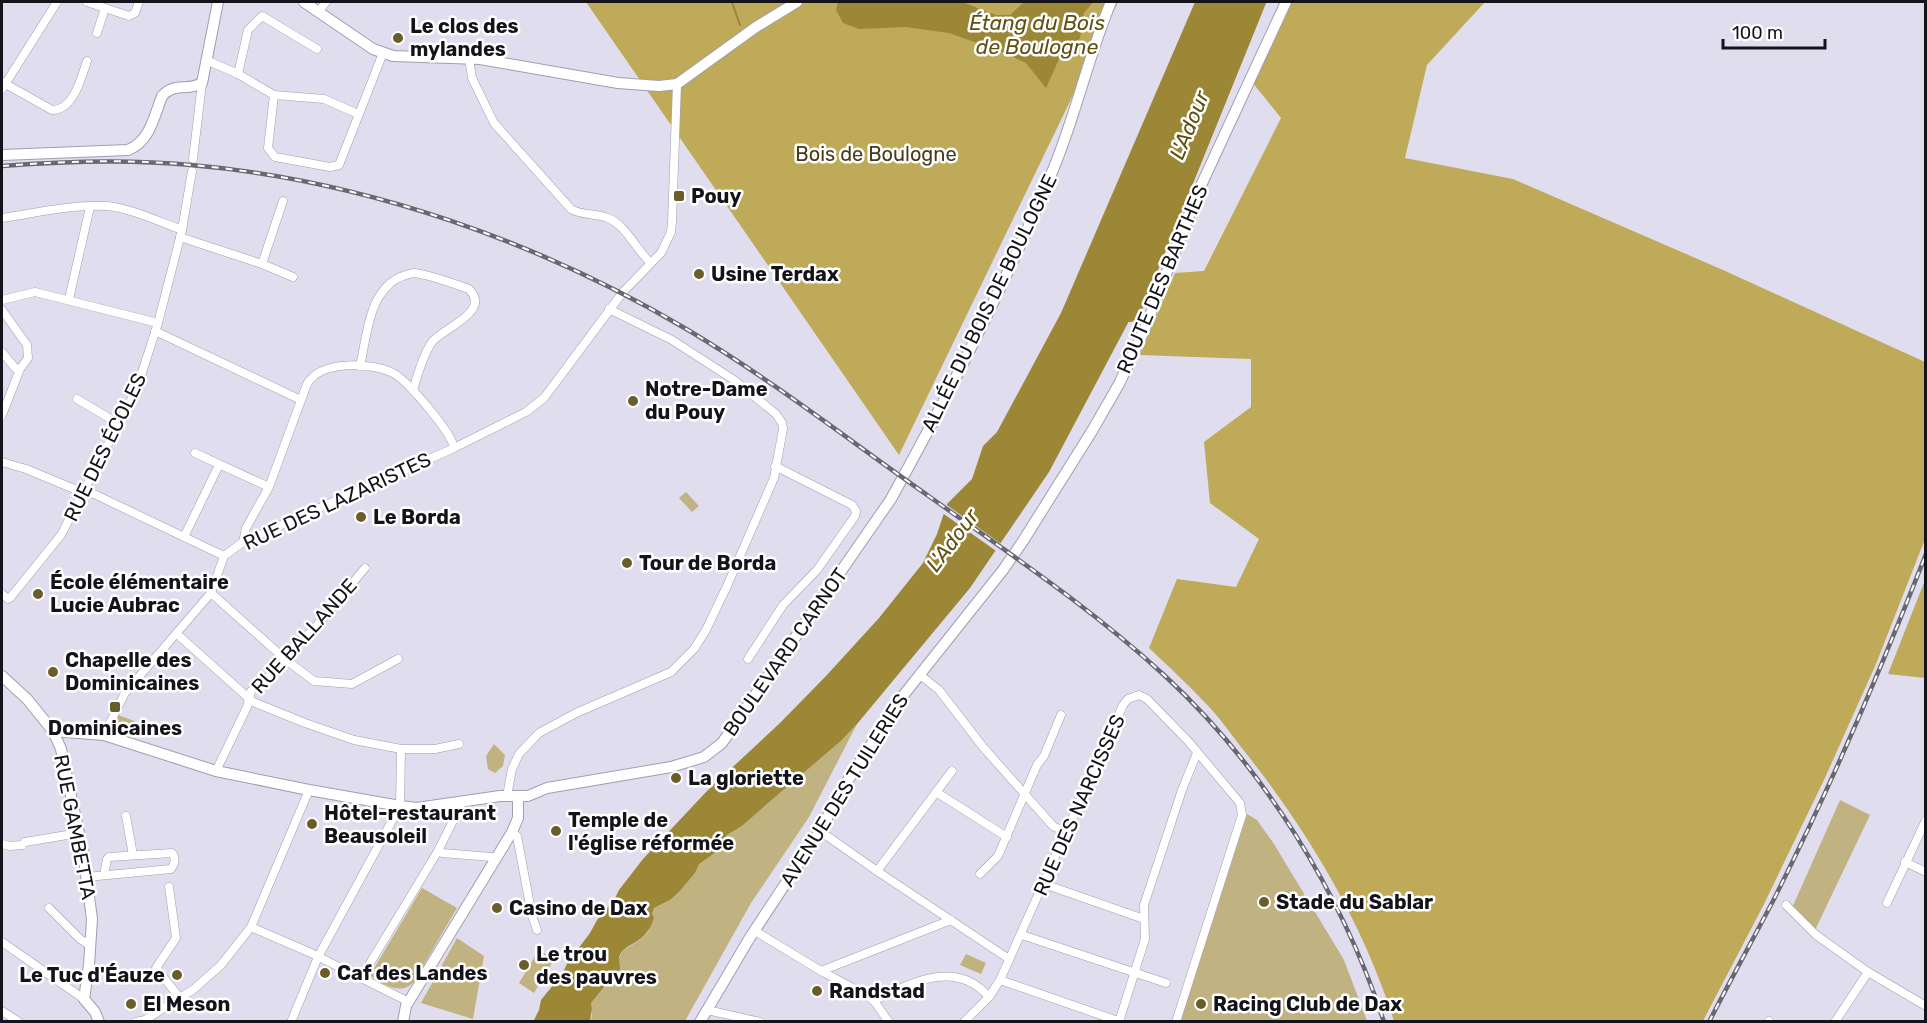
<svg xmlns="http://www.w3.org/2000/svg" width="1927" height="1023" font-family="Rubik,sans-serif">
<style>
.green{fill:#c0b381}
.forest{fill:#bfaa5a}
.water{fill:#9c8736}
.pier{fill:#dfddee}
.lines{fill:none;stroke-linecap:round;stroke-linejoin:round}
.stream{stroke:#9c8736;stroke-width:2}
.river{stroke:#9c8736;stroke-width:12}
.street-casing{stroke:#a09eaf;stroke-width:9}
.secondary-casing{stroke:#a09eaf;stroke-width:12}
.street{stroke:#fff;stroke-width:8}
.secondary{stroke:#fff;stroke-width:10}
.rail-casing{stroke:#696772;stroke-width:4.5}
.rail{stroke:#fff;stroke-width:2;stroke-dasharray:7;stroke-linecap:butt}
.poi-dot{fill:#6a5d2a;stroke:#fff;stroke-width:2}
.labels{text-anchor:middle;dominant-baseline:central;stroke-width:5;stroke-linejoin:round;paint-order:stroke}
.poi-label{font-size:20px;font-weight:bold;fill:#141319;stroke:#fff;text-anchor:start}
.park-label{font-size:20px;fill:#453b18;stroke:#fff}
.street-label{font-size:20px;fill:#141319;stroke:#fff}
.water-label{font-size:21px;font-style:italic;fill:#5f5012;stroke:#fff}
</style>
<rect width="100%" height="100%" fill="#dfddee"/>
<g class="green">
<path d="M686 492 699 506 692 512 679 498Z"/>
<path d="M118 715 137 722 132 736 113 731Z"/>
<path d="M857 724 809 817 751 903 685 1021 590 1022 592 1016 591 1003 611 981 622 951 640 940 648 932 654 917 652 914 654 908 670 900 680 891 695 873 699 863 716 852 727 835 742 826 767 804 841 741Z"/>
<path d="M494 744 505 755 503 766 495 773 488 769 486 756Z"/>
<path d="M1840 800 1870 815 1815 930 1792 908Z"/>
<path d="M1247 814 1257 820 1274 844 1344 960 1367 1021H1180Z"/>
<path d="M422 888 457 908 413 983C411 984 407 988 404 988 395 991 376 981 370 975Z"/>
<path d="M457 938 484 956 473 1019 421 1003Z"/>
<path d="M539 950 554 959 534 993 519 983Z"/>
<path d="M966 954 986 963 981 974 960 965Z"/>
</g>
<g class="forest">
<path d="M586 2H1118L899 455Z"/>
<path d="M1286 2H1485L1427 65 1405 158 1513 179 1723 270 1925 362V539L1876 664 1824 780 1763 906 1703 1021H1394C1364 925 1308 831 1245 752 1234 738 1223 722 1211 709 1192 688 1170 668 1149 648L1177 579 1236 587 1259 539 1210 503 1204 442 1251 407V359L1140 355 1175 273 1204 271 1281 118 1252 82Z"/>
<path d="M1925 580V678L1888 674Z"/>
</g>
<g class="water">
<path d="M838 2H962L996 15H1010L1024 2H1093L1084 13 1080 38 1059 59 1046 88 1026 63 1000 51 949 33 906 27 859 29 843 23 836 10Z"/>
<path d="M1195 2H1260L1137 306 1049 472 970 588 857 724 841 741 767 804 742 826 727 835 721 847 716 852 699 864 695 873 680 891 670 900 654 908 652 914 654 917C647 945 624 943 620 955 618 959 620 964 620 969L591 1003 592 1009 590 1021 533 1022 539 1010 541 1000 562 974 568 962 590 933 597 920 614 900 619 890 643 859 707 791 780 723 826 676 879 618 923 563 937 534 947 504 972 479 983 446 997 432 1061 313Z"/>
</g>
<path class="pier" d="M944 503 1004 546 999 553 941 512Z"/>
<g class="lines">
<path class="stream" d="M732 2 740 25"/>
<path class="river" d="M1130 316 1137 306 1260 2"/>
<g class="street-casing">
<g id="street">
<path d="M87 2 129 16 135 13 139 2"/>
<path d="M319 11 326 2"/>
<path d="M97 33 105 8"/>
<path d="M469 58 472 78 494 123 571 209C582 216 597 213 608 218 628 227 636 250 651 263"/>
<path d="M206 60 238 74 248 30 262 16 317 49"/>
<path d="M238 74 274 95 268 148 275 157 330 167 339 165 383 53"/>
<path d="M2 82 52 110C74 110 81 78 87 61"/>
<path d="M2 89 57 2"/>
<path d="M274 95 324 99 358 114"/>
<path d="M193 159 202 83"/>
<path d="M2 218C36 213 73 204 107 206 130 208 160 222 182 230"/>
<path d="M180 237 262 264 293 277"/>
<path d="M262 264 283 201"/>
<path d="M69 299 90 207"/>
<path d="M2 300 35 292 158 323"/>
<path d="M2 310 27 345 28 358 20 369 2 415"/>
<path d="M155 331 301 400"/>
<path d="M2 352 15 368 20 369"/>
<path d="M360 366C367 337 368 294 398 278 403 276 409 273 415 273 430 275 455 284 469 289 492 312 443 328 432 342 423 355 418 374 413 390"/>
<path d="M77 399 119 424"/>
<path d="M195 453 269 487"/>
<path d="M2 462 26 469 84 493 94 494 224 556"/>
<path d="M184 537 219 465"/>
<path d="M243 542 246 528 269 487 307 384C321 360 371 362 393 373 408 381 452 433 454 448"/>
<path d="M211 593 285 659 314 681 352 684 398 659"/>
<path d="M2 594 8 599 10 598 61 535 137 388 158 323 182 230 192 171"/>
<path d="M177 634 253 702 305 723 354 740 401 749H435L459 744"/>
<path d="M748 659 783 605 817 570 855 516 856 511 852 505 775 466"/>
<path d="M919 674 939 690 983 747 1053 826 1065 832"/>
<path d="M104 735 125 693 211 593 224 556 243 542 454 448 526 412 544 398 623 292 661 253 671 232 672 222 677 84"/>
<path d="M216 771 247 707 251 691 281 667 290 650 312 631 365 568"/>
<path d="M936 792 1007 837"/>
<path d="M507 796 512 769 519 754 539 733 576 713 671 672 694 649 706 630 727 586 774 478 783 429 782 423 776 414 734 380 672 340 609 309"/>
<path d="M126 816 133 855"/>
<path d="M820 831 877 871 952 771"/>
<path d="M512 832 517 836 532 916 537 930"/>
<path d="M25 842 79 833"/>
<path d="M2 844 10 846 22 845"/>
<path d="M438 851 442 853 491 857 495 859"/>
<path d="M1905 862 1926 872"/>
<path d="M877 871 1009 959"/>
<path d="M980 874 998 856 1037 765 1044 756 1061 715"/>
<path d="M87 877 171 869C175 864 176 858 172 853L109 857 107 859 104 875"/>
<path d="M1044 884 1144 919"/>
<path d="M169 887 176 938 156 968 180 998"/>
<path d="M1887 903 1926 820"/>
<path d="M1786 905 1816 935 1868 972 1926 1006"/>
<path d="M49 908 80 939 91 946"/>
<path d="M251 927 311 953 409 1002"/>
<path d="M755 931 821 971 866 995 874 1001 889 1022"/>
<path d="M1022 935 1166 983"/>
<path d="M2 942 84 999"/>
<path d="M821 971 951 920"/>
<path d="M361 978 438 851 463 801"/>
<path d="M1000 980 1121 1022"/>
<path d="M874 1001C911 983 956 958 989 997"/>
<path d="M707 1010 760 1022"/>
<path d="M2 1011 19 1022"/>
<path d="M1769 1021V1022"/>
<path d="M136 1022 145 1020 194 989 221 965 251 927 309 790"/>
<path d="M291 1022 318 957 400 806 401 749"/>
<path d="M964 1022 989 997 1000 980 1123 705 1128 699 1139 695 1147 699 1188 741 1240 803 1242 815 1176 1022"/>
<path d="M1119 1022 1145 939 1144 905 1182 790 1197 753"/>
<path d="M1835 1022 1868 972"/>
</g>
</g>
<g class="secondary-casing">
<g id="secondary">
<path d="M304 2 373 49 393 56 480 59 618 83 659 86 677 84 756 27 797 2"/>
<path d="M2 155 128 150C150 141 154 117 162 96 176 81 187 92 202 83L218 2"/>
<path d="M2 676 27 699 53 731 61 749 83 852 92 919 89 965 84 999 95 1012 99 1022"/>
<path d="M53 731 104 735 216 771 309 790 400 806 417 808 500 796H528L547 788 671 767 704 757 722 743 891 499C949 394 1004 287 1050 177 1075 120 1087 59 1111 2"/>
<path d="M403 1022 406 1006 512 832 518 818V797"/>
<path d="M700 1022 749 939 820 831 841 791 902 697 1003 570 1023 541 1092 431 1119 384 1144 331 1198 192 1286 2"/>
</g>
</g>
<use href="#street" class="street"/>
<use href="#secondary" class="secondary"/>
<g class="rail-casing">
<g id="rail">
<path d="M2 166C65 161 128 159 191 165 364 180 540 242 688 330 772 380 850 441 930 497 1010 554 1091 608 1164 675 1263 766 1342 894 1384 1022"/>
<path d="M1709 1022C1730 981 1752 941 1773 901 1830 788 1880 672 1926 554"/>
</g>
</g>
<use href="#rail" class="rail"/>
</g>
<g class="poi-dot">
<circle cx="398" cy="38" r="6"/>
<rect x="673" y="190" width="12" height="12" rx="3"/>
<circle cx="699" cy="274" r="6"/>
<circle cx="633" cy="401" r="6"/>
<circle cx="361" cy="517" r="6"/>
<circle cx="627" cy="563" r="6"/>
<circle cx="38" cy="594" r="6"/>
<circle cx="53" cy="672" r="6"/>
<rect x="109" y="701" width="12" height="12" rx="3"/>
<circle cx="676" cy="778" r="6"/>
<circle cx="312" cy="824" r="6"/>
<circle cx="556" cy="831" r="6"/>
<circle cx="1264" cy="902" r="6"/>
<circle cx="497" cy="908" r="6"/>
<circle cx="524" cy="965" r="6"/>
<circle cx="325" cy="973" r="6"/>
<circle cx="177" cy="975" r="6"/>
<circle cx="817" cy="991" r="6"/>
<circle cx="131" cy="1004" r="6"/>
<circle cx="1201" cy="1004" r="6"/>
</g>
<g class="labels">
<g class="poi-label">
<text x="410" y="26">Le clos des<tspan x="410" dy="23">mylandes</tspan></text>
<text x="691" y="196">Pouy</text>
<text x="711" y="274">Usine Terdax</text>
<text x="645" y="389">Notre-Dame<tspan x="645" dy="23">du Pouy</tspan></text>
<text x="373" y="517">Le Borda</text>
<text x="639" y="563">Tour de Borda</text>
<text x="50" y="582">École élémentaire<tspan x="50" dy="23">Lucie Aubrac</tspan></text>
<text x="65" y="660">Chapelle des<tspan x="65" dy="23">Dominicaines</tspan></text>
<text x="115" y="728" text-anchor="middle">Dominicaines</text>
<text x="688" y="778">La gloriette</text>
<text x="324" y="813">Hôtel-restaurant<tspan x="324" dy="23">Beausoleil</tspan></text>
<text x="568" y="820">Temple de<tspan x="568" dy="23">l'église réformée</tspan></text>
<text x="1276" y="902">Stade du Sablar</text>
<text x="509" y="908">Casino de Dax</text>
<text x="536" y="954">Le trou<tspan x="536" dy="23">des pauvres</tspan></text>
<text x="337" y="973">Caf des Landes</text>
<text x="165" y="975" text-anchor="end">Le Tuc d'Éauze</text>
<text x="829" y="991">Randstad</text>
<text x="143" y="1004">El Meson</text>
<text x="1213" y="1004">Racing Club de Dax</text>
</g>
<g class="park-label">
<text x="876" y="154">Bois de Boulogne</text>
</g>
<g class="street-label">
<text transform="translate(1162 279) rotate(-67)">ROUTE DES BARTHES</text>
<text transform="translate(989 303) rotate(-64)">ALLÉE DU BOIS DE BOULOGNE</text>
<text transform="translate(105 447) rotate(-64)">RUE DES ÉCOLES</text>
<text transform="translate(337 501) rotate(-25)">RUE DES LAZARISTES</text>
<text transform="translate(304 636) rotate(-48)">RUE BALLANDE</text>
<text transform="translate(785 652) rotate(-55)">BOULEVARD CARNOT</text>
<text transform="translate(844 790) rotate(-58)">AVENUE DES TUILERIES</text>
<text transform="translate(1079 805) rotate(-66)">RUE DES NARCISSES</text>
<text transform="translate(75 827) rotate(79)">RUE GAMBETTA</text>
</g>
<g class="water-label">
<text x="1037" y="22">Étang du Bois<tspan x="1037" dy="24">de Boulogne</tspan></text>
<text transform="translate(1189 125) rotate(-68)">L'Adour</text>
<text transform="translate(952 540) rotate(-53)">L'Adour</text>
</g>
</g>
<rect width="1927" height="1023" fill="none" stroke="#141319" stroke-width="6"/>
<path d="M1723 39v9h102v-9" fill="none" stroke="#141319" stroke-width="3"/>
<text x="1732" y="39" font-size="18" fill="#141319" stroke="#ffffff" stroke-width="4.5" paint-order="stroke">100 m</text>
</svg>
